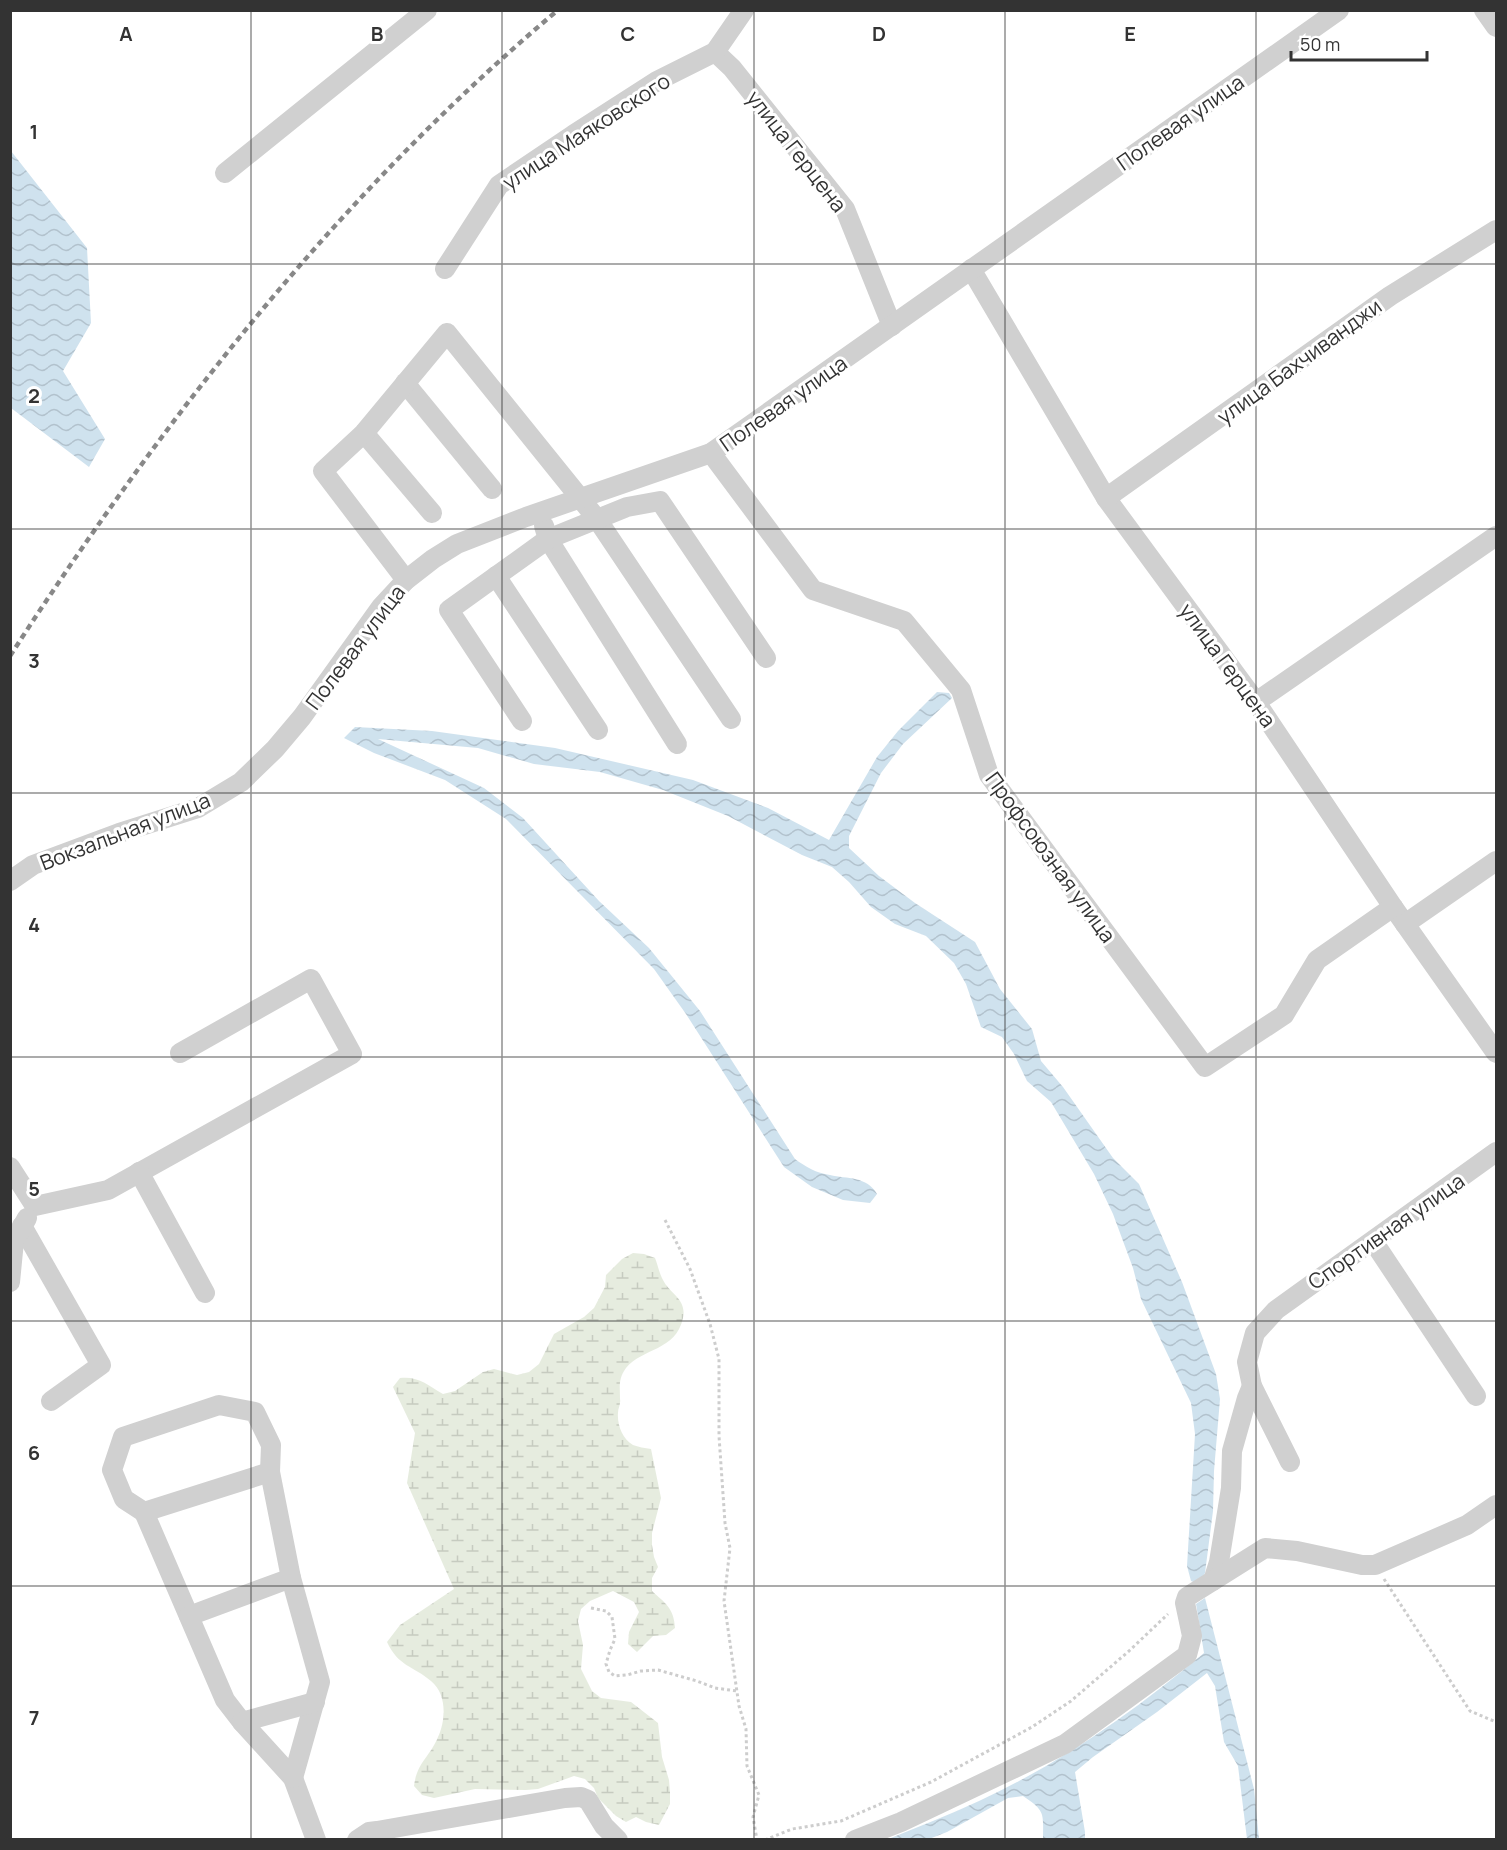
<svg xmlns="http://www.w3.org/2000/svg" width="1507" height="1850" font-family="Manrope,sans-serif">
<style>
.wetland{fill:url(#wetland-marsh)}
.water{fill:url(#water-waves)}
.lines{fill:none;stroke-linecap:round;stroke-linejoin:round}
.path{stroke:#cdcdcd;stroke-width:3;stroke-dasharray:3 3;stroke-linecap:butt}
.minor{stroke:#d0d0d0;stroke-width:20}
.rail{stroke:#888;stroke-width:4.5;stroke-dasharray:6 4.5;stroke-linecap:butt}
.grid{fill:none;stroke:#333;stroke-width:1.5;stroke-opacity:0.55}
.labels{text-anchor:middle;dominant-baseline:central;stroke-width:6;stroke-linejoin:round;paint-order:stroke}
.street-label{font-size:21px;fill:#333;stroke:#fff}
.grid-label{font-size:20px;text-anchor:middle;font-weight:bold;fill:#333;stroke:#fff;stroke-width:6;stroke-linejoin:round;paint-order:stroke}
</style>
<defs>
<pattern id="wetland-marsh" width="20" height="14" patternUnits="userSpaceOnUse" patternTransform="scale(1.5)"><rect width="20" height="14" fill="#e6ecdf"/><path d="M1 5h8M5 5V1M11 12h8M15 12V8" fill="none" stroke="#c6cbc0"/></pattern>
<pattern id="water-waves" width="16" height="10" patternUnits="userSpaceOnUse" patternTransform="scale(1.5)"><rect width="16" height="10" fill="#cfe2ee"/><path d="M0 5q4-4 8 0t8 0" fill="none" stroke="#b2c2cd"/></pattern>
</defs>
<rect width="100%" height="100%" fill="#fff"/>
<path class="wetland" d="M633 1253 644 1254 655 1258C658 1265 659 1273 663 1280 670 1294 687 1299 683 1318 676 1351 642 1348 626 1368 618 1379 620 1387 620 1399 621 1404 618 1408 618 1413 617 1424 622 1439 633 1445 638 1447 645 1448 651 1449L661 1498 652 1533V1545L654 1557 658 1567 652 1578V1591C665 1603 674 1608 675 1628L666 1635 653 1636 637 1652 628 1644 629 1632 639 1612 634 1602 613 1591 590 1601 581 1609 578 1621 583 1645 581 1669 592 1691 601 1698 631 1702 658 1723 662 1757 669 1780 670 1792V1804L659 1825 646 1822 636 1817 626 1822 616 1816 598 1798 594 1788 585 1779 574 1776 538 1789 526 1790 475 1789 434 1798 422 1795 414 1786C417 1762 430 1757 438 1737 446 1720 447 1694 431 1681 412 1665 399 1667 387 1642L400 1625 454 1589 407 1483 415 1433 393 1387 400 1378C419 1376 427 1385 443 1394L455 1391 483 1372 494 1369 517 1375 529 1372 539 1364 554 1334 584 1317 594 1308 605 1287 606 1275 622 1259Z"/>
<g class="water">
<path d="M11 151 87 248 91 323 63 371 105 439 89 467 11 408Z"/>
<path d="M937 692 949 693 952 698 903 744 881 773 849 836V848L879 876 915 903 975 942 1000 989 1032 1029 1041 1061 1063 1087 1113 1158 1139 1184 1182 1282 1216 1374 1220 1399 1214 1471 1213 1511 1205 1573 1201 1580 1196 1583 1191 1581 1187 1566 1195 1434 1191 1403 1141 1299 1133 1268 1113 1214 1094 1174 1051 1102 1027 1081 1014 1054 1002 1037 981 1027 966 984 954 963 926 936 895 924 871 907 849 882 832 867 802 855 728 816 663 790 600 772 534 764 478 748 378 739 484 788 523 818 599 901 649 948 700 1011 795 1159C806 1167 816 1173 830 1175 847 1179 867 1176 877 1194L870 1203 843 1200 812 1187 784 1167 686 1014 654 969 506 819 445 780 374 753 344 738 355 727 432 731 555 748 693 780 768 808 829 840 877 757 898 731Z"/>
<path d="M1205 1598 1254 1789 1259 1839H1247L1238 1766 1224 1742 1215 1686 1207 1673 1157 1712 1093 1757 1075 1772 1085 1832V1839H1043C1043 1814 1046 1811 1023 1796L1008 1798 947 1832 929 1839 886 1840C917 1827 949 1815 979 1801 1061 1763 1135 1711 1204 1653L1196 1604Z"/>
</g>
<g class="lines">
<g class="path">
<path d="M665 1220 690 1269 710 1324 719 1359V1436L725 1523 730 1548 724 1601 739 1706 746 1729 747 1766 759 1795 753 1817 757 1840"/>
<path d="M1384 1579 1470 1711 1496 1722"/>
<path d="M591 1608 606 1611 612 1617 615 1639 610 1650 606 1664 609 1672 615 1676 627 1675 641 1671 658 1670 697 1681 715 1688 737 1691"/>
<path d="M765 1840 792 1829 841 1821 931 1782 1032 1727 1071 1701 1129 1651 1168 1614"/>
</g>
<g class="minor">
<path d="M1484 10 1496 27"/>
<path d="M715 52 732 68 845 209 892 326"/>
<path d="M225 173 427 10"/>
<path d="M445 269 499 185 573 135 657 81 715 52 744 10"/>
<path d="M971 269 1106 498 1256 702 1393 907 1496 1053"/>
<path d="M405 383 492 489"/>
<path d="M364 433 432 513"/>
<path d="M711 453 813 590 904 621 961 690 989 775 1205 1067 1284 1015 1317 960 1393 907"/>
<path d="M1106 498 1390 296 1496 230"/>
<path d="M544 526 548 539 677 744"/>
<path d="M496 576 598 730"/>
<path d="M406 580 323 471 364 433 447 333 597 519 731 719"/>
<path d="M1256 702 1496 536"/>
<path d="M522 721 449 610 548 539 627 507 660 501 766 658"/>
<path d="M10 881 33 865 119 833 198 808 241 782 275 749 302 717 381 607 406 580 433 559 457 544 526 517 711 453 1339 10"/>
<path d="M1405 924 1496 861"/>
<path d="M10 1167 35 1206 108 1190 352 1054 311 979 180 1053"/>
<path d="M139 1172 205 1293"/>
<path d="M22 1226 101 1365 51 1401"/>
<path d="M1373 1241 1476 1396"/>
<path d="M10 1282 14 1241 27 1218"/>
<path d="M1290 1462 1252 1386 1247 1362 1255 1333 1276 1310 1496 1152"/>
<path d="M270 1472 144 1512 225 1700 242 1722 293 1778 316 1840"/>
<path d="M144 1512 124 1499 112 1470 123 1437 219 1405 255 1412 271 1445 270 1472 291 1578 189 1616"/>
<path d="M291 1578 320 1682 293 1778"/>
<path d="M1213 1581 1219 1562 1231 1488 1232 1451 1247 1398 1252 1386"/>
<path d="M242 1722 315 1702"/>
<path d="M357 1840 369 1832 377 1831 565 1798 581 1797 588 1800 604 1826 618 1840"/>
<path d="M855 1840 901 1822 1065 1744 1187 1655 1192 1636 1185 1603 1187 1597 1265 1548 1297 1551 1362 1565H1375L1467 1525 1496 1505"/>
</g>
<path class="rail" d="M10 656C164 418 340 193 558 10"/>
</g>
<path class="grid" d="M251 10V1840M502 10V1840M754 10V1840M1005 10V1840M1256 10V1840M10 264H1496M10 529H1496M10 793H1496M10 1057H1496M10 1321H1496M10 1586H1496"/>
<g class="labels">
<g class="street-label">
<text transform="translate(1180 122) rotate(-35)">Полевая улица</text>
<text transform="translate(586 131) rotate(-33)">улица Маяковского</text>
<text transform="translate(797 151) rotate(52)">улица Герцена</text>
<text transform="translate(1299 361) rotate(-36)">улица Бахчиванджи</text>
<text transform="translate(783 403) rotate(-35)">Полевая улица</text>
<text transform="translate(355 647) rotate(-53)">Полевая улица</text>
<text transform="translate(1228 665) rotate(54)">улица Герцена</text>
<text transform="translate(125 831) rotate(-21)">Вокзальная улица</text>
<text transform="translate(1051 857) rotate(54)">Профсоюзная улица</text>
<text transform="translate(1386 1231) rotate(-35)">Спортивная улица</text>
</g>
</g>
<g class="grid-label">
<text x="126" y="41">A</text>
<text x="377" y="41">B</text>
<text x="628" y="41">C</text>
<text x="879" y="41">D</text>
<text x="1130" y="41">E</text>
<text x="34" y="139">1</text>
<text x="34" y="403">2</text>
<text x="34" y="668">3</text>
<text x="34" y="932">4</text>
<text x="34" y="1196">5</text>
<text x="34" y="1460">6</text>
<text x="34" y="1725">7</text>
</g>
<rect width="1507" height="1850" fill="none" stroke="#333333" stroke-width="24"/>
<path d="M1291 51v9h136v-9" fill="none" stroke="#333333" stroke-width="3"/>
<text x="1300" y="51" font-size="18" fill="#333333" stroke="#ffffff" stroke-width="4.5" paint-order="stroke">50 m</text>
</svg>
